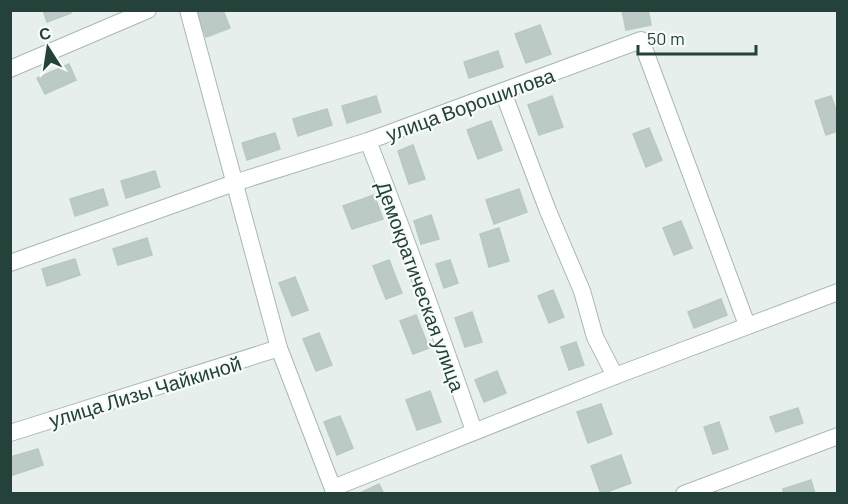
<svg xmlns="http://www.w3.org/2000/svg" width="848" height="504" font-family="Barlow,sans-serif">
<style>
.building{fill:#bbcac4;stroke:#b8c9c2;stroke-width:1.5}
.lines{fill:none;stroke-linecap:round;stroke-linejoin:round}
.minor-casing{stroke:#a8b8b2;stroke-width:18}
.minor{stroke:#fff;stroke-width:16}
.labels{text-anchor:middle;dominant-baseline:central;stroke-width:4.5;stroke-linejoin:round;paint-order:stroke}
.street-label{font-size:20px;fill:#24423a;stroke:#f7fbf9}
</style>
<rect width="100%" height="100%" fill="#e6efeb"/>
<g class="building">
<path d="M43 10H70L71 13 47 22Z"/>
<path d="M196 10H223L230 28 206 37Z"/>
<path d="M622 10H648L651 25 626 30Z"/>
<path d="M540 25 551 54 526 63 515 34Z"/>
<path d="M498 51 503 67 469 78 464 62Z"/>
<path d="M69 64 76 80 45 94 37 78Z"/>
<path d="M376 96 381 112 347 123 342 106Z"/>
<path d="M552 96 563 127 539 135 528 105Z"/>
<path d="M831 96 838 115V131L826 135 815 101Z"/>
<path d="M327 109 332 125 298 136 293 119Z"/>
<path d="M491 121 502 150 478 159 467 130Z"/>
<path d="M649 128 662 160 646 167 633 134Z"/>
<path d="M275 133 280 149 247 160 242 143Z"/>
<path d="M413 145 425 179 409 184 398 151Z"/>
<path d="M155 171 160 187 126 198 121 181Z"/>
<path d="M103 189 108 205 75 216 70 199Z"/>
<path d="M519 189 527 212 494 224 486 200Z"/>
<path d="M374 195 383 219 352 229 343 206Z"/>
<path d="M431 215 439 239 421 244 414 221Z"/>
<path d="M681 221 692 248 674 255 663 228Z"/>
<path d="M499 228 509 261 489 267 480 234Z"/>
<path d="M147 238 152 255 118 265 113 249Z"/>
<path d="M75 259 80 275 47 286 42 269Z"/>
<path d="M389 260 402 293 386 299 373 266Z"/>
<path d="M450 260 458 283 444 288 436 264Z"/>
<path d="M295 277 308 310 292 316 279 283Z"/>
<path d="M553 290 564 317 549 323 538 296Z"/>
<path d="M721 299 727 315 694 328 688 312Z"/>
<path d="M472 312 482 342 465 347 455 318Z"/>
<path d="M416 315 429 348 413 354 400 321Z"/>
<path d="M319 333 332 365 316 371 303 339Z"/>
<path d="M576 342 584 365 569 370 561 347Z"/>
<path d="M497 371 506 393 484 402 475 380Z"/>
<path d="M430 391 441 422 417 430 406 400Z"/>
<path d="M601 404 612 434 588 443 577 412Z"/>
<path d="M798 408 803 423 776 432 770 417Z"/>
<path d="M340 416 353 448 337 455 324 422Z"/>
<path d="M719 422 728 449 713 454 704 427Z"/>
<path d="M38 449 43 465 10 476V457Z"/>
<path d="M621 455 631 483 601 494 591 466Z"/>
<path d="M811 480 815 494H784L783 489Z"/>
<path d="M379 484 384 494H358Z"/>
</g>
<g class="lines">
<g class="minor-casing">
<g id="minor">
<path d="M188 10 279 348 335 494"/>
<path d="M10 69 148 10"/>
<path d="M503 92 548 211 582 291 595 337 615 376"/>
<path d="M368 141C406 237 440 333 474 431"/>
<path d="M10 263 234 183 368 141 641 40 747 325"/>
<path d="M10 433 279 348"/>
<path d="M333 488 615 376 838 292"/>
<path d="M684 494 838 436"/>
</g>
</g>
<use href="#minor" class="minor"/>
</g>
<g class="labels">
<g class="street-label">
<text transform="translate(470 104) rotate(-20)">улица Ворошилова</text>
<text transform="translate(421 286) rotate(70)">Демократическая улица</text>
<text transform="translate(145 391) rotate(-17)">улица Лизы Чайкиной</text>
</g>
</g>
<rect width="848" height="504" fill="none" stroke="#24423a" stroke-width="24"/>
<g transform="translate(48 48) rotate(348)" stroke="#f7fbf9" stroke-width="4.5" paint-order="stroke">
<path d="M0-4.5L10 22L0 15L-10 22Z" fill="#24423a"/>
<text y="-9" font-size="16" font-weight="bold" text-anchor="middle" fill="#24423a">С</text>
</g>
<path d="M638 45v9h118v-9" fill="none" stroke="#24423a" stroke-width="3"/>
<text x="647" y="45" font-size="18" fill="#24423a" stroke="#f7fbf9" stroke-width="4.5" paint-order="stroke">50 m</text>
</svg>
